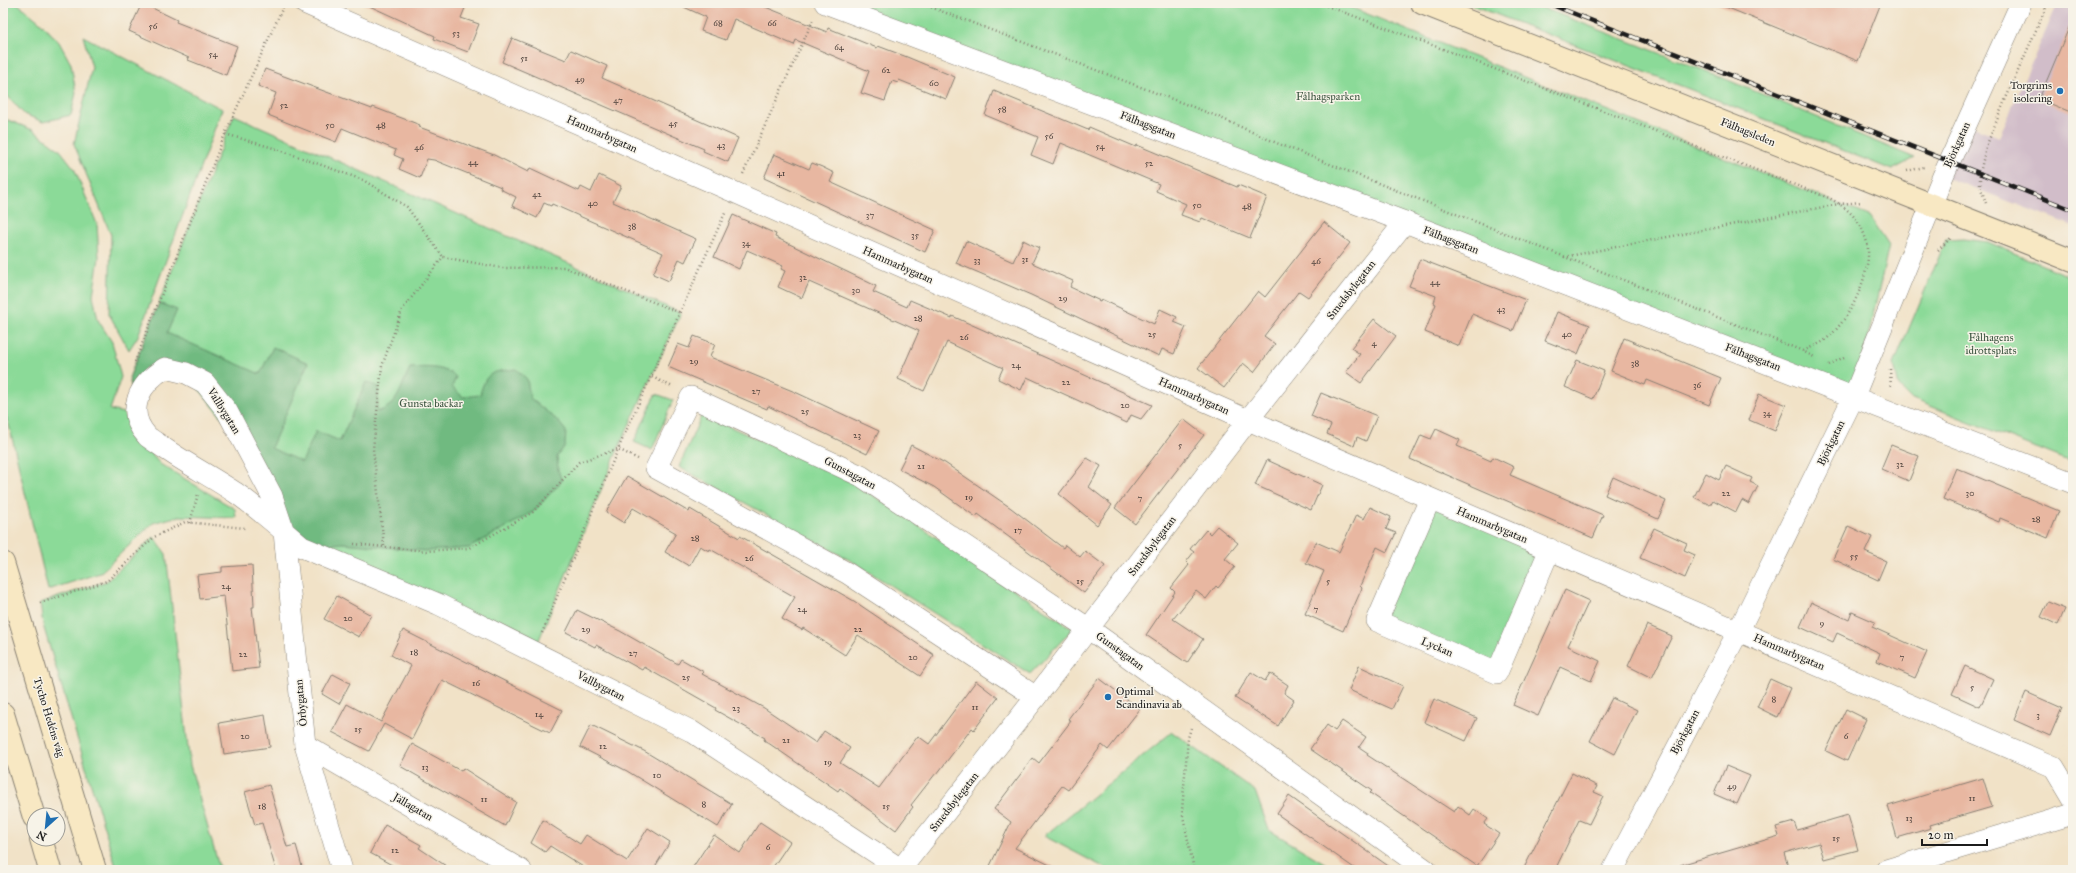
<svg xmlns="http://www.w3.org/2000/svg" width="2076" height="873" font-family="'IM FELL Great Primer',serif">
<style>
.industrial{fill:#d1bdc9}
.green{fill:#8bda98;stroke:#547b5a}
.forest{fill:#70ba80;stroke:#466b4e}
.building{fill:#e8b7a1}
.lines{fill:none;stroke-linecap:round;stroke-linejoin:round}
.street-casing{stroke:#867f72;stroke-width:22}
.secondary-casing{stroke:#867f72;stroke-width:24}
.path{stroke:#867f72;stroke-width:2.5;stroke-dasharray:1 3;stroke-linecap:butt}
.street{stroke:#fff;stroke-width:21}
.secondary{stroke:#f8e8c3;stroke-width:22}
.rail-casing{stroke:#1c1c1c;stroke-width:4.5}
.rail{stroke:#f7f3e8;stroke-width:3;stroke-dasharray:9;stroke-linecap:butt}
.poi-dot{fill:#1f6fb2;stroke:#f7f3e8;stroke-width:1.5}
.labels{text-anchor:middle;dominant-baseline:central;stroke-width:3;stroke-linejoin:round;paint-order:stroke}
.number-label{font-size:9px;fill:#4f433d}
.poi-label{font-size:11px;fill:#1c1c1c;stroke:#f7f3e8;text-anchor:end}
.park-label{font-size:11px;fill:#3d5541;stroke:#f7f3e8}
.street-label{font-size:11px;fill:#1c1c1c;stroke:#f7f3e8}
</style>
<rect width="100%" height="100%" fill="#f7f3e8"/>
<filter id="ink" filterUnits="userSpaceOnUse"><feTurbulence type="fractalNoise" baseFrequency=".025" numOctaves="2"/><feDisplacementMap in="SourceGraphic" scale="8" xChannelSelector="R" yChannelSelector="G"/><feConvolveMatrix kernelMatrix="1 2 1 2 8 2 1 2 1" color-interpolation-filters="sRGB"/></filter>
<filter id="wash" filterUnits="userSpaceOnUse"><feTurbulence type="fractalNoise" baseFrequency=".012" numOctaves="4" result="noise"/><feDisplacementMap in="SourceGraphic" scale="16" xChannelSelector="R" yChannelSelector="G"/><feGaussianBlur stdDeviation="0.9" result="paint"/><feColorMatrix in="noise" values="0 0 0 0 0 0 0 0 0 0 0 0 0 0 0 0 0 1.4 0 .05"/><feComposite in="paint" operator="in"/></filter>
<g filter="url(#wash)">
<rect width="100%" height="100%" fill="#f1e2c7"/>
<path class="industrial" d="M2058 3H2073V226L1943 176 1966 124 1999 137Z"/>
<g class="green">
<path d="M3 3H17L40 22 59 42 71 64 76 93 71 115 43 122 24 114 3 91Z"/>
<path d="M825 3H1340L1869 216 1889 246 1854 396Z"/>
<path d="M1467 3H1530L1711 73 1915 158 1892 170 1712 98Z"/>
<path d="M83 36 222 109 138 336 129 350 109 314 111 235 74 144 92 67Z"/>
<path d="M234 115 681 313 618 449 534 652 302 547 245 446 186 373 129 378Z"/>
<path d="M3 118 33 130 60 150 74 168 97 224 99 258 93 295 98 320 112 342 121 377 110 410 124 413 134 434 160 464 235 509 236 518 179 516 153 523 100 573 48 590 9 425 3 410Z"/>
<path d="M1963 239 1988 242 2073 278V463L1910 398 1899 387 1894 364 1946 240Z"/>
<path d="M656 394 673 400 652 450 634 442Z"/>
<path d="M702 414 856 484 1073 629 1030 674 855 563 679 467Z"/>
<path d="M1430 499 1550 549 1497 673 1377 621Z"/>
<path d="M154 537 166 554 190 765 220 870H117L43 625 40 603 107 581Z"/>
<path d="M1172 732 1255 791 1269 830 1336 870H1109L1044 836Z"/>
</g>
<path class="forest" d="M159 303 177 310 167 333 260 374 273 347 308 363 271 448 302 462 316 431 340 441 366 382 379 387 377 412C400 405 400 387 410 368 428 367 443 366 456 377L452 387 463 397 480 395C486 370 493 372 516 369L527 379 530 398 557 420 566 431 565 446 557 456 558 470 562 481 533 512 469 548 426 551 343 543 302 547 205 383 164 368 135 402 129 378Z"/>
<g id="blocks">
<g class="building">
<path d="M142 3 177 20 176 22 237 46 226 75 188 60 189 58 129 31Z"/>
<path d="M363 3H467L461 18 479 24 468 52 434 39 435 36Z"/>
<path d="M675 3H763V6L827 32 828 28 877 48 878 46 907 57 955 77 946 99 899 80 898 83 892 81 885 101 861 93 869 71 796 40 794 45 734 19 726 40 701 31 706 17Z"/>
<path d="M1716 3H1881L1858 61Z"/>
<path d="M2073 18V113L2039 99Z"/>
<path d="M512 38 566 60 571 50 607 66 602 78 738 138 728 162 703 151 704 149 502 62Z"/>
<path d="M265 69 372 109 373 107 420 125 419 127 494 155 528 172 530 168 579 191 581 187 591 192 599 175 621 186 613 202 696 239 685 262 679 259 669 281 653 274 663 253 552 204 551 206 544 203 537 218 512 206 516 197 500 189 501 187 434 160 427 159 420 178 399 169 403 159 394 155 396 150 342 128 336 142 268 115 276 93 258 86Z"/>
<path d="M994 91 1088 130 1089 127 1136 147 1137 145 1237 187 1238 185 1267 197 1250 238 1202 218 1200 222 1181 215 1186 204 1156 191 1159 184 1061 143 1053 164 1031 155 1038 137 985 115Z"/>
<path d="M774 154 809 169 812 163 822 167 834 173 830 182 935 230 925 252 764 178Z"/>
<path d="M733 215 776 234 775 237 876 286 873 292 907 307 910 300 952 318V316L1152 405 1141 419 1131 415 1127 423 1027 377 1021 390 998 379 1003 368 947 342 924 391 898 379 919 331 809 282 802 298 778 287 785 271 781 269 783 266 747 250 739 269 714 257Z"/>
<path d="M1324 222 1350 243 1308 297 1299 291 1264 336 1275 344 1254 372 1243 363 1224 388 1198 368 1258 291 1265 297Z"/>
<path d="M1023 240 1039 248 1032 263 1073 281 1070 287 1100 301 1101 299 1154 324 1160 309 1177 317 1174 322 1186 327 1174 354 1162 349 1159 356 1031 295 956 263 966 241 1013 262Z"/>
<path d="M1420 259 1526 300 1513 331 1472 314 1459 346 1425 332 1436 304 1434 303 1436 296 1409 286Z"/>
<path d="M1557 312 1590 325 1578 354 1545 341Z"/>
<path d="M1374 319 1396 336 1361 383 1346 372 1360 354 1351 348Z"/>
<path d="M694 336 715 344 710 357 795 392 879 431 867 454 768 406 767 409 668 367 678 344 689 348Z"/>
<path d="M1624 338 1721 378 1709 405 1647 380 1645 385 1611 371Z"/>
<path d="M1577 360 1604 371 1593 399 1565 387Z"/>
<path d="M1321 393 1377 416 1366 441 1357 437 1354 446 1327 434 1331 425 1311 416Z"/>
<path d="M1759 394 1786 405 1775 431 1749 420Z"/>
<path d="M1183 419 1204 435 1135 524 1115 508Z"/>
<path d="M1436 429 1460 440 1457 446 1491 461 1493 457 1514 467 1510 475 1603 515 1593 538 1410 459 1421 435 1431 439Z"/>
<path d="M911 445 945 463 1011 508 1063 548 1065 545 1080 557 1085 551 1105 566 1084 593 978 514 976 517 934 487 899 469Z"/>
<path d="M1891 445 1919 456 1909 481 1881 469Z"/>
<path d="M1087 458 1101 466 1089 487 1112 505 1097 525 1059 494Z"/>
<path d="M1267 460 1322 485 1311 510 1255 485Z"/>
<path d="M1726 466 1752 478 1750 482 1758 486 1749 504 1742 500 1736 512 1713 500 1710 505 1694 497 1706 473 1719 480Z"/>
<path d="M1956 468 2059 511 2048 538 2000 518 1999 522 1943 499Z"/>
<path d="M627 476 689 512 690 509 739 538 740 536 854 601 934 655 920 676 858 635 845 655 803 628 802 630 782 619 795 597 758 576 710 549 709 551 700 546 689 566 665 552 676 533 633 508 624 523 606 512Z"/>
<path d="M1613 477 1666 501 1658 519 1605 495Z"/>
<path d="M1370 507 1391 517 1386 529 1396 533 1387 552 1377 547 1360 586 1362 588 1343 631 1305 614 1324 571 1306 563 1316 542 1339 552 1356 515 1364 519Z"/>
<path d="M1217 526 1238 543 1225 559 1235 567 1218 588 1216 586 1206 599 1196 591 1173 619 1203 639 1187 663 1146 635 1175 592 1171 588 1189 565 1186 562 1194 552 1190 549 1206 530 1210 534Z"/>
<path d="M1848 526 1872 537 1865 552 1886 561 1878 580 1833 559Z"/>
<path d="M1654 528 1687 543 1684 550 1695 555 1685 578 1640 558Z"/>
<path d="M252 565 254 607H252L259 668 232 671 224 596 200 599 197 575 222 572V567Z"/>
<path d="M1565 590 1589 601 1568 646 1600 661 1591 681 1560 667 1538 716 1513 705Z"/>
<path d="M337 596 371 615 359 637 324 619Z"/>
<path d="M1811 602 1849 620 1852 612 1875 622 1872 627 1927 652 1915 678 1877 661 1880 653 1837 633 1833 642 1800 627Z"/>
<path d="M2048 602 2065 609 2058 625 2041 617Z"/>
<path d="M577 610 620 631 678 664 681 659 704 672 702 674 764 708 816 743 824 731 850 748 840 763 879 788 918 736 929 744 976 681 998 698 974 730 972 728 937 774 936 773 911 805 913 807 896 830 840 788 838 791 764 740 765 738 715 710 716 708 644 667 642 670 596 645 595 647 566 632Z"/>
<path d="M1647 625 1672 636 1652 678 1628 666Z"/>
<path d="M403 630 562 710 550 733 442 680 412 739 384 724 369 751 332 732 347 704 381 722 411 666 391 655Z"/>
<path d="M1359 666 1403 686 1392 709 1349 690Z"/>
<path d="M1965 666 1993 679 1980 707 1952 694Z"/>
<path d="M1251 672 1265 681 1270 673 1288 685 1284 693 1294 700 1278 726 1235 698Z"/>
<path d="M333 674 350 683 339 704 322 694Z"/>
<path d="M1099 678 1140 709 1108 750 1102 745 1068 790 1062 786 1015 848 1060 870H988L1011 822 994 809 1033 758 1039 763 1071 721 1068 719Z"/>
<path d="M1770 679 1790 688 1777 717 1757 707Z"/>
<path d="M2026 692 2062 708 2050 736 2014 720Z"/>
<path d="M1612 698 1637 710 1615 754 1590 741Z"/>
<path d="M1434 699 1477 718 1466 741 1424 722Z"/>
<path d="M1846 709 1866 719 1847 761 1826 751Z"/>
<path d="M265 715 270 747 224 754 219 723Z"/>
<path d="M1342 721 1366 737 1359 747 1368 753 1367 755 1454 812 1458 806 1470 815 1474 809 1488 819 1484 824 1499 834 1477 866 1370 793 1372 791 1310 749 1327 725 1335 731Z"/>
<path d="M591 725 644 751 732 804 718 827 627 771 580 747Z"/>
<path d="M412 744 461 771 463 768 516 802 505 826 400 766Z"/>
<path d="M1726 766 1750 776 1737 804 1714 794Z"/>
<path d="M1572 773 1597 786 1594 792 1603 796 1589 824 1579 820 1555 870H1523Z"/>
<path d="M1983 778 1992 807 1930 825 1931 828 1897 838 1888 806Z"/>
<path d="M269 785 287 847 296 845 303 870H276L262 823 255 825 245 792Z"/>
<path d="M1289 796 1394 870H1357L1277 814Z"/>
<path d="M1848 815 1858 850 1824 859 1819 843 1784 853 1789 870H1681L1680 865 1779 836 1776 827 1794 822 1797 830Z"/>
<path d="M543 820 580 844 586 835 627 861 648 828 670 842 653 870H588L550 846 545 852 531 843Z"/>
<path d="M760 822 790 842 771 870H691L714 835 740 853Z"/>
<path d="M385 825 421 845 419 848 452 870H401L370 853Z"/>
</g>
</g>
</g>
<g filter="url(#ink)">
<use href="#blocks" fill-opacity="0" stroke="#867f72" stroke-width="1"/>
<g class="lines">
<g class="street-casing">
<g id="street">
<path d="M304 3 734 192 1248 420 2054 767 2073 799"/>
<path d="M825 3 1405 222 2073 483"/>
<path d="M1430 499 1377 621 1497 673 1550 549"/>
<path d="M1036 697 847 573 656 468 691 397 861 476 1089 629 1426 870"/>
<path d="M305 745 521 870"/>
<path d="M342 870 305 745 284 532 272 496 227 411 205 383 186 373 165 368C140 383 124 411 147 436 151 440 159 444 164 448 187 464 212 477 236 493 259 509 281 529 302 547L438 604 691 731 902 870"/>
<path d="M900 870 1036 697 1248 420 1405 222"/>
<path d="M1613 870 1739 630 1854 396 1943 176 2021 3"/>
<path d="M1886 870 2073 814"/>
</g>
</g>
<g class="secondary-casing">
<g id="secondary">
<path d="M1422 3 2073 261"/>
<path d="M3 563 95 870"/>
<path d="M3 714 34 817"/>
<path d="M41 839 50 870"/>
</g>
</g>
<g class="path">
<path d="M920 3 1214 115 1279 144 1803 351 1814 357"/>
<path d="M1319 3 1448 51 1829 198C1842 205 1855 214 1862 229 1864 234 1868 243 1868 249 1870 278 1847 326 1822 342 1817 345 1809 348 1803 351"/>
<path d="M283 7 225 134 277 149 363 180 407 207 443 257"/>
<path d="M1907 171 1924 167"/>
<path d="M743 174 813 20"/>
<path d="M1986 203 1980 186V173L1986 147 2003 105 2048 3"/>
<path d="M1938 250 1952 237"/>
<path d="M1564 257 1839 204 1862 202"/>
<path d="M135 362 225 134"/>
<path d="M1829 365 1846 356"/>
<path d="M1890 369 1891 389"/>
<path d="M652 377 673 387"/>
<path d="M638 459 618 449 726 211"/>
<path d="M190 523 198 494"/>
<path d="M354 544 426 551 469 548 533 512 579 462 618 449 542 633"/>
<path d="M384 546 373 449 382 366 402 310 443 257 502 268 564 267 681 313"/>
<path d="M40 603 107 581 154 537 185 522 245 528"/>
<path d="M1191 728 1188 738 1182 811 1194 870"/>
</g>
<use href="#street" class="street"/>
<use href="#secondary" class="secondary"/>
<g class="rail-casing">
<path id="rail" d="M1547 3 2073 210"/>
</g>
<use href="#rail" class="rail"/>
</g>
</g>
<g class="poi-dot">
<circle cx="2060" cy="91" r="4"/>
<circle cx="1108" cy="697" r="4"/>
</g>
<g class="labels">
<g class="number-label">
<text x="718" y="22">68</text>
<text x="772" y="22">66</text>
<text x="153" y="25">56</text>
<text x="456" y="32">53</text>
<text x="839" y="46">64</text>
<text x="213" y="53">54</text>
<text x="524" y="57">51</text>
<text x="886" y="69">62</text>
<text x="580" y="78">49</text>
<text x="934" y="82">60</text>
<text x="618" y="99">47</text>
<text x="284" y="104">52</text>
<text x="1002" y="108">58</text>
<text x="673" y="122">45</text>
<text x="330" y="124">50</text>
<text x="381" y="124">48</text>
<text x="1049" y="135">56</text>
<text x="721" y="144">43</text>
<text x="1100" y="145">54</text>
<text x="419" y="146">46</text>
<text x="473" y="161">44</text>
<text x="1149" y="162">52</text>
<text x="781" y="172">41</text>
<text x="537" y="193">42</text>
<text x="593" y="202">40</text>
<text x="1197" y="204">50</text>
<text x="1247" y="205">48</text>
<text x="870" y="214">37</text>
<text x="632" y="225">38</text>
<text x="915" y="234">35</text>
<text x="746" y="242">34</text>
<text x="1025" y="258">31</text>
<text x="977" y="259">33</text>
<text x="1316" y="260">46</text>
<text x="803" y="276">32</text>
<text x="1435" y="281">44</text>
<text x="856" y="289">30</text>
<text x="1063" y="297">29</text>
<text x="1501" y="308">43</text>
<text x="918" y="317">28</text>
<text x="1152" y="333">25</text>
<text x="1567" y="333">40</text>
<text x="964" y="336">26</text>
<text x="1374" y="342">4</text>
<text x="694" y="360">29</text>
<text x="1635" y="362">38</text>
<text x="1016" y="364">24</text>
<text x="1066" y="381">22</text>
<text x="1697" y="384">36</text>
<text x="756" y="390">27</text>
<text x="1125" y="404">20</text>
<text x="805" y="410">25</text>
<text x="1767" y="412">34</text>
<text x="857" y="434">23</text>
<text x="1180" y="444">5</text>
<text x="1900" y="463">32</text>
<text x="921" y="465">21</text>
<text x="1726" y="492">22</text>
<text x="1970" y="492">30</text>
<text x="969" y="496">19</text>
<text x="1140" y="497">7</text>
<text x="2036" y="518">28</text>
<text x="1018" y="529">17</text>
<text x="695" y="537">28</text>
<text x="1854" y="555">55</text>
<text x="749" y="557">26</text>
<text x="1080" y="580">15</text>
<text x="1328" y="580">5</text>
<text x="226" y="585">24</text>
<text x="802" y="608">24</text>
<text x="1316" y="608">7</text>
<text x="348" y="617">20</text>
<text x="1822" y="622">9</text>
<text x="586" y="628">29</text>
<text x="858" y="628">22</text>
<text x="414" y="651">18</text>
<text x="633" y="652">27</text>
<text x="243" y="653">22</text>
<text x="913" y="656">20</text>
<text x="1902" y="656">7</text>
<text x="686" y="676">25</text>
<text x="476" y="682">16</text>
<text x="1972" y="686">5</text>
<text x="1774" y="698">8</text>
<text x="975" y="706">11</text>
<text x="736" y="707">23</text>
<text x="539" y="713">14</text>
<text x="2038" y="714">3</text>
<text x="358" y="728">15</text>
<text x="245" y="735">20</text>
<text x="1846" y="735">6</text>
<text x="786" y="739">21</text>
<text x="603" y="745">12</text>
<text x="828" y="761">19</text>
<text x="425" y="766">13</text>
<text x="657" y="774">10</text>
<text x="1732" y="785">49</text>
<text x="1972" y="797">11</text>
<text x="484" y="798">11</text>
<text x="704" y="803">8</text>
<text x="262" y="805">18</text>
<text x="886" y="805">15</text>
<text x="1909" y="817">13</text>
<text x="1836" y="837">15</text>
<text x="768" y="846">6</text>
<text x="395" y="849">12</text>
</g>
<g class="poi-label">
<text x="2052" y="85">Torgrims<tspan x="2052" dy="13">isolering</tspan></text>
<text x="1116" y="691" text-anchor="start">Optimal<tspan x="1116" dy="13">Scandinavia ab</tspan></text>
</g>
<g class="park-label">
<text x="1328" y="96">Fålhagsparken</text>
<text x="1991" y="337">Fålhagens<tspan x="1991" dy="13">idrottsplats</tspan></text>
<text x="431" y="403">Gunsta backar</text>
</g>
<g class="street-label">
<text transform="translate(1148 125) rotate(21)">Fålhagsgatan</text>
<text transform="translate(1748 132) rotate(22)">Fålhagsleden</text>
<text transform="translate(602 134) rotate(24)">Hammarbygatan</text>
<text transform="translate(1957 145) rotate(-66)">Björkgatan</text>
<text transform="translate(1451 240) rotate(21)">Fålhagsgatan</text>
<text transform="translate(898 265) rotate(24)">Hammarbygatan</text>
<text transform="translate(1351 290) rotate(-52)">Smedsbylegatan</text>
<text transform="translate(1753 357) rotate(21)">Fålhagsgatan</text>
<text transform="translate(1194 396) rotate(24)">Hammarbygatan</text>
<text transform="translate(224 411) rotate(58)">Vallbygatan</text>
<text transform="translate(1831 443) rotate(-64)">Björkgatan</text>
<text transform="translate(850 473) rotate(28)">Gunstagatan</text>
<text transform="translate(1492 525) rotate(23)">Hammarbygatan</text>
<text transform="translate(1152 546) rotate(-53)">Smedsbylegatan</text>
<text transform="translate(1437 647) rotate(23)">Lyckan</text>
<text transform="translate(1120 651) rotate(36)">Gunstagatan</text>
<text transform="translate(1789 652) rotate(23)">Hammarbygatan</text>
<text transform="translate(601 686) rotate(27)">Vallbygatan</text>
<text transform="translate(301 703) rotate(-96)">Örbygatan</text>
<text transform="translate(49 717) rotate(73)">Tycho Hedéns väg</text>
<text transform="translate(1685 732) rotate(-62)">Björkgatan</text>
<text transform="translate(954 802) rotate(-52)">Smedsbylegatan</text>
<text transform="translate(413 807) rotate(30)">Jällagatan</text>
</g>
</g>
<rect width="2076" height="873" fill="none" stroke="#f7f3e8" stroke-width="16"/>
<g transform="translate(46 827) rotate(207)"><circle r="19" fill="#f7f3e8" stroke="#9f9d96"/>
<path d="M0-3L7 15L0 10L-7 15Z" fill="#1f6fb2"/>
<text y="-6" font-size="11" font-weight="bold" text-anchor="middle" fill="#1c1c1c">N</text>
</g>
<path d="M1922 839v6h65v-6" fill="none" stroke="#1c1c1c" stroke-width="2"/>
<text x="1928" y="839" font-size="12" fill="#1c1c1c" stroke="#f7f3e8" stroke-width="3" paint-order="stroke">20 m</text>
</svg>
